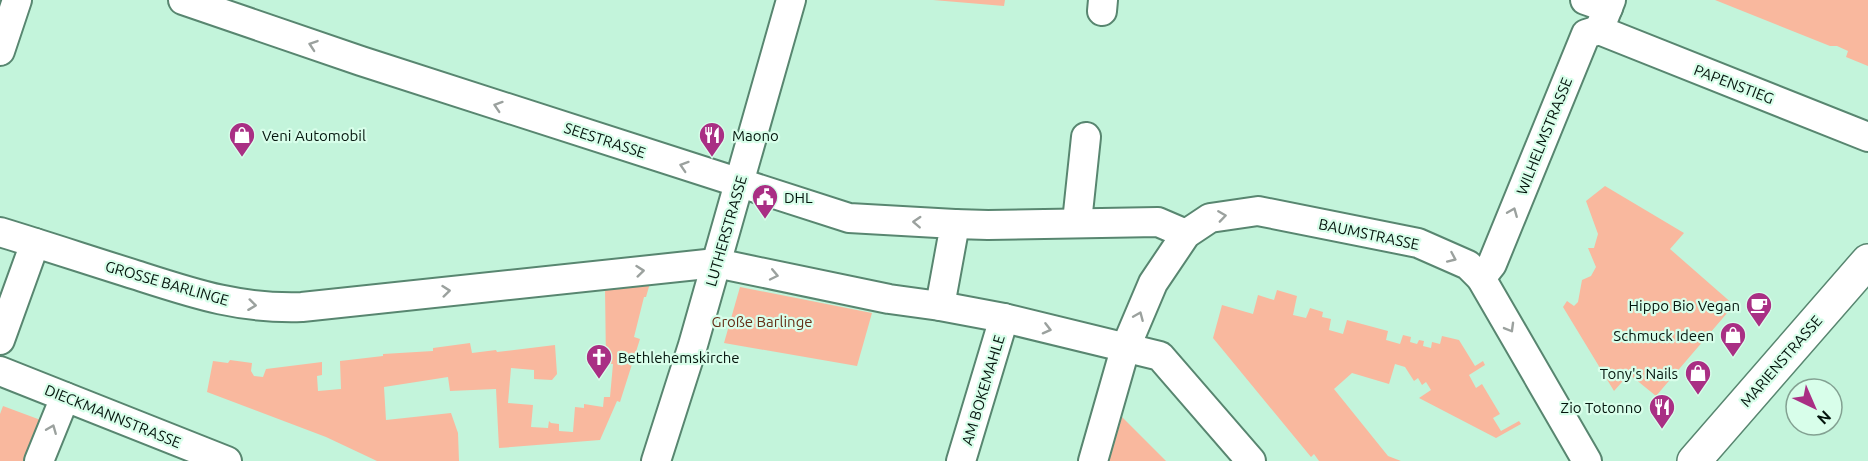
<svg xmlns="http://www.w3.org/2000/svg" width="1868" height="461" font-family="Ubuntu,sans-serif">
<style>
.green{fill:#f9b89e}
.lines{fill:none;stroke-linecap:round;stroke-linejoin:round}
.minor-casing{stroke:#588670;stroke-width:32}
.major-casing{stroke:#588670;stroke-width:36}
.minor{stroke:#fff;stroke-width:28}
.major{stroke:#fff;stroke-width:33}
.oneway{stroke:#9ba19e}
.labels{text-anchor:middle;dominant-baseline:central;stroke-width:4.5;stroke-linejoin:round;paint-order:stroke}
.street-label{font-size:15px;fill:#04150d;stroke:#d8feea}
.poi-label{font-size:15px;fill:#04150d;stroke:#d8feea;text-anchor:start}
.park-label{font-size:15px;fill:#652f17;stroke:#d8feea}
</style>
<rect width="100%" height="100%" fill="#c3f4db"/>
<g class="green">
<path d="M933 0H1005L1004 6Z"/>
<path d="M1715 0H1868V66L1846 57 1848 51 1837 46H1830Z"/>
<path d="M1605 186 1684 233 1670 249 1734 305 1656 396 1629 374 1614 391 1563 307 1567 301 1574 306 1578 302 1582 280 1591 276 1596 267 1588 248H1594L1598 234 1586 201Z"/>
<path d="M650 283 646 297H644L634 337 640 339 620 402 617 401 600 440 499 448 496 389 450 391 448 377 384 387 386 420 451 413 458 433 459 461H377L326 437 207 392 213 361 228 363 230 360 252 363 251 371 254 376 263 377 266 369 322 362V375L317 376 318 391 341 389 340 361 383 356V354L433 351V348L470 343 472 353 496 350 497 352 555 345 557 374 552 380 534 379V370L511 368 508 403 533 405 531 427 548 428 549 421 551 423 559 424V431L573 432 575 407 584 408V404L603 407 604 397H610L613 364 606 363 605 288Z"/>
<path d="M740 287 872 313 857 366 724 343Z"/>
<path d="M1277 290 1297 296 1293 315 1306 318 1310 308 1323 312 1322 317 1331 319 1329 330 1343 334 1347 320 1388 331 1386 340 1400 344 1403 335 1411 337 1410 342 1417 344 1419 340 1424 341 1423 346 1431 348 1432 342 1440 344 1442 336 1459 340 1475 366 1483 361 1485 365 1469 375 1476 388 1482 384 1500 414 1493 418 1501 431 1519 421 1521 424 1496 438 1419 398 1431 390 1426 382 1422 385 1418 378 1414 381 1405 367 1395 364 1389 384 1352 373 1334 389 1388 456 1401 461H1319L1314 454 1311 457 1213 338 1222 305 1253 314 1258 295 1274 300Z"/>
<path d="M3 406 46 422 31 461H0V414Z"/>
<path d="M1122 417 1166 461H1109Z"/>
</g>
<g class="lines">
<g class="minor-casing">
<g id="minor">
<path d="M183 0 361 61 849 218 955 224 940 306"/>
<path d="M1585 0 1608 8"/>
<path d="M1102 11 1103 0"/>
<path d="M1599 30 1868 137"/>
<path d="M1599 30 1611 0"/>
<path d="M0 51 17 0"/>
<path d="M1077 222 1086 137"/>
<path d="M955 224 988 225 1158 222 1186 234"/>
<path d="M0 232C46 246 91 261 136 275 195 294 239 309 302 307L716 263 889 299 940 306 1004 318 1160 356 1251 461"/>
<path d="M1481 278 1492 264 1586 34 1599 30"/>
<path d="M0 340 35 243"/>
<path d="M0 371 227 461"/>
<path d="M39 461 65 397"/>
<path d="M656 461 693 345 791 0"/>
<path d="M961 461 1004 318"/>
<path d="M1093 461 1125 349 1153 283 1186 234 1210 218 1258 211 1418 243 1468 265 1481 278 1587 461"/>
</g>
</g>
<g class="major-casing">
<path id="major" d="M1694 461 1868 261"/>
</g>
<use href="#minor" class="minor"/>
<use href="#major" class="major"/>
</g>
<defs><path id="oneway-chevron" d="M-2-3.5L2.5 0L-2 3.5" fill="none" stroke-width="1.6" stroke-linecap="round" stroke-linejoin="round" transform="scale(1.5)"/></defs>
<g class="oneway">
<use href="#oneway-chevron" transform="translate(313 45) rotate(-161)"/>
<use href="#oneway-chevron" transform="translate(498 106) rotate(-162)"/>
<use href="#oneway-chevron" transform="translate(684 166) rotate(-162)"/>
<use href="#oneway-chevron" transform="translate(1513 212) rotate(-68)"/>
<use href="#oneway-chevron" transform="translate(1222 216) rotate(-8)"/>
<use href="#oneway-chevron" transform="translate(917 222) rotate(-177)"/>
<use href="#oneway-chevron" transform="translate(1452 258) rotate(24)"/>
<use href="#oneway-chevron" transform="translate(640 271) rotate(-6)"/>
<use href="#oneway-chevron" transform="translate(774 275) rotate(12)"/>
<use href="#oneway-chevron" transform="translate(446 291) rotate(-6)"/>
<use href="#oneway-chevron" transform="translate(252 305) rotate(7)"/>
<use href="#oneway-chevron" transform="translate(1139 316) rotate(-67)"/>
<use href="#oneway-chevron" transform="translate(1510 328) rotate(60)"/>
<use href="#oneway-chevron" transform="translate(1047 329) rotate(14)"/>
<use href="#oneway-chevron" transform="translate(52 429) rotate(-68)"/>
</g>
<defs>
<g id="shop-pin" transform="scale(1.35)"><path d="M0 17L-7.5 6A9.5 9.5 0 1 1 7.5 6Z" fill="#a92f84" stroke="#d8feea"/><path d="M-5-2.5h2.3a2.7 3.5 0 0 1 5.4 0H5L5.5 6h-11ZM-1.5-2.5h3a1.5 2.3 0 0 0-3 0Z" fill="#fff"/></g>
<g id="restaurant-pin" transform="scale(1.35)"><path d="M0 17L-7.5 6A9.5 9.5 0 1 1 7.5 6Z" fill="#a92f84" stroke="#d8feea"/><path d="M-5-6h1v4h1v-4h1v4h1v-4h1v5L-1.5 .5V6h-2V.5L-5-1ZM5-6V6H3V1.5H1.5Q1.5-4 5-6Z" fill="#fff"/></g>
<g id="civic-pin" transform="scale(1.35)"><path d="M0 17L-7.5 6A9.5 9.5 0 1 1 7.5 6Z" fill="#a92f84" stroke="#d8feea"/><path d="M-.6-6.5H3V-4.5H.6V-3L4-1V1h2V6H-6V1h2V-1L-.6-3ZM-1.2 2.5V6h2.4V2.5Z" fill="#fff"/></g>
<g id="cafe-pin" transform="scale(1.35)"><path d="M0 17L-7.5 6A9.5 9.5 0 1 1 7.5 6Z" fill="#a92f84" stroke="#d8feea"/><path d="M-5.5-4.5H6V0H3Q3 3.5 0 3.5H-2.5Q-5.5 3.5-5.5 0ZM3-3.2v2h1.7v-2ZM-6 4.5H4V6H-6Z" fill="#fff"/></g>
<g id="church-pin" transform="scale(1.35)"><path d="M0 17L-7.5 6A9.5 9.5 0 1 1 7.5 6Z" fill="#a92f84" stroke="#d8feea"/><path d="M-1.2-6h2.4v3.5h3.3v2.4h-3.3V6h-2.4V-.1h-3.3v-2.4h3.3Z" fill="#fff"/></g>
</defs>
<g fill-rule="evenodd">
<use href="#shop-pin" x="242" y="135"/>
<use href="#restaurant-pin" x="712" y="135"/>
<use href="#civic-pin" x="765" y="197"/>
<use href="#cafe-pin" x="1759" y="305"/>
<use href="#shop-pin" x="1733" y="335"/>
<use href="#church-pin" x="599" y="357"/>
<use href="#shop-pin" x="1698" y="373"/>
<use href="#restaurant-pin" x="1662" y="407"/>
</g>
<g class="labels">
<g class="street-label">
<text transform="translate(1734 84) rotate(21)">PAPENSTIEG</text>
<text transform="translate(1544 136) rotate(-68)">WILHELMSTRASSE</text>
<text transform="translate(605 140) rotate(18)">SEESTRASSE</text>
<text transform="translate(726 231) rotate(-74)">LUTHERSTRASSE</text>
<text transform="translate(1369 234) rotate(12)">BAUMSTRASSE</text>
<text transform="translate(167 283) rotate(16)">GROSSE BARLINGE</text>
<text transform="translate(1781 361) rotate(-49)">MARIENSTRASSE</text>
<text transform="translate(983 390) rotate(-73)">AM BOKEMAHLE</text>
<text transform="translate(113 416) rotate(22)">DIECKMANNSTRASSE</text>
</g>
<g class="poi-label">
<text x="262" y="135">Veni Automobil</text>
<text x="732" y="135">Maono</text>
<text x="784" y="197">DHL</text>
<text x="1740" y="305" text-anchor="end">Hippo Bio Vegan</text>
<text x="1714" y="335" text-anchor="end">Schmuck Ideen</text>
<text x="618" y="357">Bethlehemskirche</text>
<text x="1678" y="373" text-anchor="end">Tony's Nails</text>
<text x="1642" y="407" text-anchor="end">Zio Totonno</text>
</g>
<g class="park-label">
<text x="762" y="321">Große Barlinge</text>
</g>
</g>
<g transform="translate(1814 407) rotate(136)"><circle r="28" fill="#d8feea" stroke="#83a192" stroke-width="1.5"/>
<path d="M0-4.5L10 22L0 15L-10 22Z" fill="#a92f84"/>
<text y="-9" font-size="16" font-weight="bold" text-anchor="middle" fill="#04150d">N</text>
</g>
</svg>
